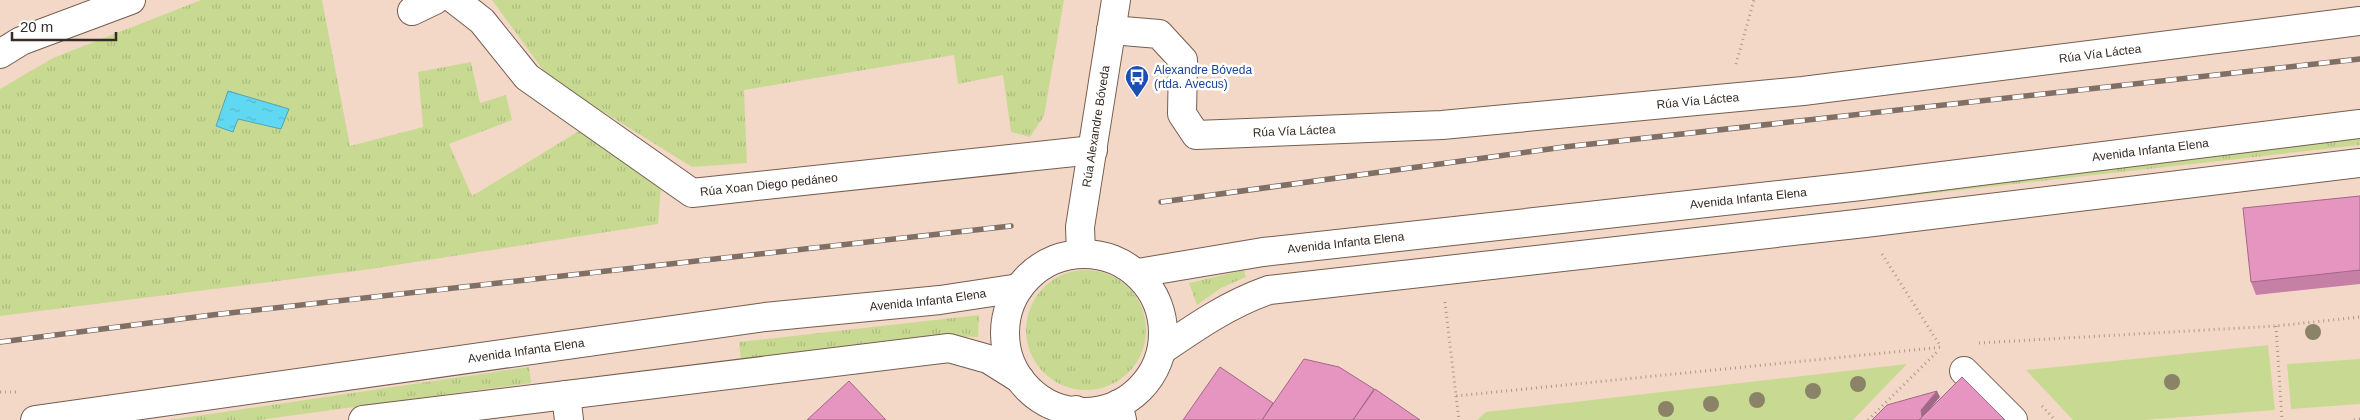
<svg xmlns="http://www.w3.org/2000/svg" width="2360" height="420" font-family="Arial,sans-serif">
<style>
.grass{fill:url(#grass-tufts)}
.green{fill:#c8da92}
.water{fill:url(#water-ripples);stroke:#53a4b4}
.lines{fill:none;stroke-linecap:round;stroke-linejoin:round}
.minor-casing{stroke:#755d50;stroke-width:30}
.tertiary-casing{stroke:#755d50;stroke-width:30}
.path{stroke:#ad978b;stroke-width:3;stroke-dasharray:1 4;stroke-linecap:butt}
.minor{stroke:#fff;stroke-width:28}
.tertiary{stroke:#fff;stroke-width:28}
.rail-casing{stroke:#806f65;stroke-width:5.5}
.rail{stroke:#fff;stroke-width:4;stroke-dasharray:11;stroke-linecap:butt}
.tree{fill:#8a8368}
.wall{fill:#c680a6}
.shaded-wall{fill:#a16887}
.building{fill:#e695c1;stroke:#a16887}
.labels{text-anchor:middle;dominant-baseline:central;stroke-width:5;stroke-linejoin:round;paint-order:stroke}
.street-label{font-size:12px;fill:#362b25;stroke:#fff}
.transit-label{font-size:12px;fill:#164399;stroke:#fff;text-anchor:start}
</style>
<defs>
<pattern id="grass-tufts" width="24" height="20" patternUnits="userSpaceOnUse" patternTransform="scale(1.25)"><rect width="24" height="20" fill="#c8da92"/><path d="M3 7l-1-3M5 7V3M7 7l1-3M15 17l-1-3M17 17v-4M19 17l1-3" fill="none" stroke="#acbb7e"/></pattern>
<pattern id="water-ripples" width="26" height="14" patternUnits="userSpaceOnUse" patternTransform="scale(1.25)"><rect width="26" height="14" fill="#60d8f1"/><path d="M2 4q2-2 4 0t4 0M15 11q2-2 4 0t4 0" fill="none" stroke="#54bace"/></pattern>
</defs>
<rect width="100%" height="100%" fill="#f3d8c8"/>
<g class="grass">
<path d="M201 0H322L350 146 423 127 418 72 471 62 480 103 506 95 512 120 449 144 472 196 579 131 661 185 658 224 364 270 0 316V89L53 58Z"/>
<path d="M492 0H1064L1044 116 1030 137 1011 132 1003 75 958 84 954 55 744 90 747 163 692 167 549 78Z"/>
<path d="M2360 137V145L1873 200 1872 191Z"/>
<path d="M1244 270 1246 277 1221 288 1197 305 1189 283Z"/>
<circle cx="1086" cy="330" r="60"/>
<path d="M979 315 978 337 946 336 741 360 739 342Z"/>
<path d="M529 367 531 383 259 420H169Z"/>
</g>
<g class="green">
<path d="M2268 345 2275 410 2144 420H2073L2026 370Z"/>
<path d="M2360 359V404L2291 409 2287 364Z"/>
<path d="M1907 364 1853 420H1477L1486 412Z"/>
</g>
<path class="water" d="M228 91 289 109 281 129 238 119 233 132 216 126Z"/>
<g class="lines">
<g class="minor-casing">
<g id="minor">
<path id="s1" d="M455 0 482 21 527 77 692 193 1093 150"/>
<path d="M412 11 435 0"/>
<path id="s2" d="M1111 30 1159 34 1183 60 1182 114 1196 135 1442 125 1803 91 2360 21"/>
<path d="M0 54 21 41 131 0"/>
<path d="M1964 371 2013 420"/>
<path d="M566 395 569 420"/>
<path d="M1118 404 1122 420"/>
<path d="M1076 410 1079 420"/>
</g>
</g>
<g class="tertiary-casing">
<g id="tertiary">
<path id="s3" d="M1081 253 1080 227 1116 0"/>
<circle cx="1084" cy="333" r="79"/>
<path id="s4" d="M1138 273 1263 252 1861 186 2360 124"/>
<path d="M1162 350C1197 326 1229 304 1269 290L1865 223 2360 163"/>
<path id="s5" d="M35 420 765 317 940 300 1019 288"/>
<path d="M363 420 949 348 988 359 1020 379"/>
</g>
</g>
<g class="path">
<path d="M1736 64 1754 0"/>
<path d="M1882 254 1941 347"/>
<path d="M1445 302 1456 396 1943 347"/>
<path d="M2276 326 2282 420"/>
<path d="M1979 343 2276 326 2360 317"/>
<path d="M0 392H20"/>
<path d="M1456 396 1459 420"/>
<path d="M2042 406 2055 420"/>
<path d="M1868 420 1937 352"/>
<path d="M2354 420 2360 419"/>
</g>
<use href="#minor" class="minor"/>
<use href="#tertiary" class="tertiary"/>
<g class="rail-casing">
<g id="rail">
<path d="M1161 202 1564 147 2360 59"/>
<path d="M0 342 212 315 1011 226"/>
</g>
</g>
<use href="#rail" class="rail"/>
</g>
<g class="tree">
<circle cx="2313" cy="332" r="8"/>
<circle cx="2172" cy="382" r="8"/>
<circle cx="1858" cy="384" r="8"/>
<circle cx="1813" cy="391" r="8"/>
<circle cx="1757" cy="400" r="8"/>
<circle cx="1711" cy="404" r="8"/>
<circle cx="1666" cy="409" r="8"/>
</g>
<path class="wall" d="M2360 196V284L2256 295 2251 282Z"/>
<path class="shaded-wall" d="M1937 391 1940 397 1923 417 1922 420 1921 410Z"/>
<g class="building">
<path d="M2360 196V270L2251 282 2243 208Z"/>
<path d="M1304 359 1339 367 1374 389 1353 420H1262Z"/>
<path d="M1220 367 1273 403 1262 420H1183Z"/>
<path d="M1962 377 2005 420H1919Z"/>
<path d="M849 381 886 420H807Z"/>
<path d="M1375 389 1420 420H1353Z"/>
<path d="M1937 391 1921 410 1922 417 1919 420H1872L1887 405Z"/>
</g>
<defs>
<g id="bus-pin" transform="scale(1.25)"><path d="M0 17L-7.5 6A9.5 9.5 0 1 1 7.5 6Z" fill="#1a4fb4" stroke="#fff"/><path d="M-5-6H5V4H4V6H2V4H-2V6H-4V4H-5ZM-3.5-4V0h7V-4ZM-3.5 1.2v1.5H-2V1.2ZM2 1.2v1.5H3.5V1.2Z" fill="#fff"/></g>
</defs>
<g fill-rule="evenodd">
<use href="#bus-pin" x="1137" y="77"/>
</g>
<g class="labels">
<g class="street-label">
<text stroke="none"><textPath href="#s2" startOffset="1071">Rúa Vía Láctea</textPath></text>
<text stroke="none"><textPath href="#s2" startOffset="666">Rúa Vía Láctea</textPath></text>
<text stroke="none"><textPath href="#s3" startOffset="128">Rúa Alexandre Bóveda</textPath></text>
<text stroke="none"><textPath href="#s2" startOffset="261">Rúa Vía Láctea</textPath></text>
<text stroke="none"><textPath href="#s4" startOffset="1020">Avenida Infanta Elena</textPath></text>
<text stroke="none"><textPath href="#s1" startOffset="385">Rúa Xoan Diego pedáneo</textPath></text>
<text stroke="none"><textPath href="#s4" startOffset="615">Avenida Infanta Elena</textPath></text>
<text stroke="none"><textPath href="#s4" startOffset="210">Avenida Infanta Elena</textPath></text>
<text stroke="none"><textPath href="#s5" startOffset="901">Avenida Infanta Elena</textPath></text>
<text stroke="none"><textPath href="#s5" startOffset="496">Avenida Infanta Elena</textPath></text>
</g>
<g class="transit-label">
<text x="1154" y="70">Alexandre Bóveda<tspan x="1154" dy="14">(rtda. Avecus)</tspan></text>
</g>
</g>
<path d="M12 32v8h104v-8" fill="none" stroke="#362b25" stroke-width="2.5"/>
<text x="20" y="32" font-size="15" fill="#362b25" stroke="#ffffff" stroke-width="4" paint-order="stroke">20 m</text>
</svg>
